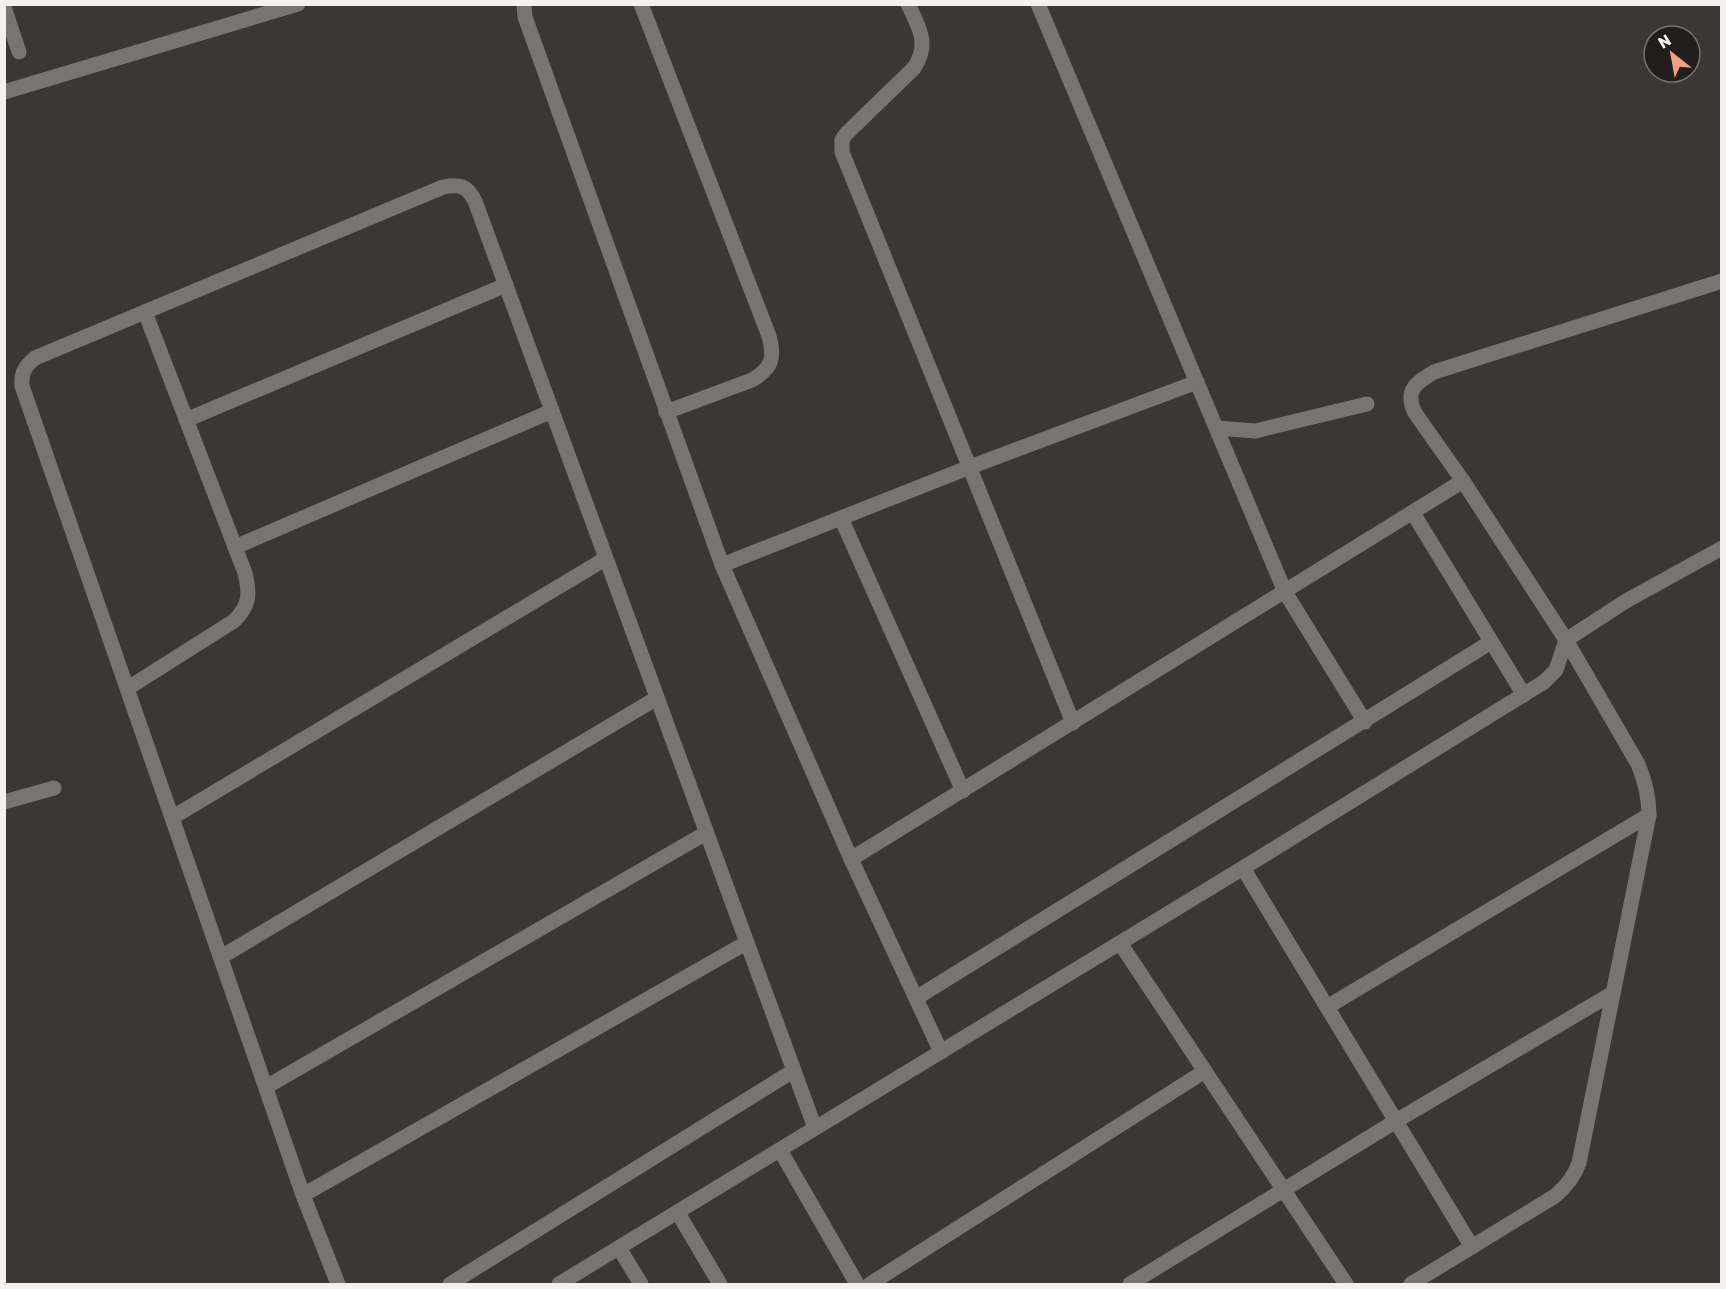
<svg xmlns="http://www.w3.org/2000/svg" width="1726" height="1289" font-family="Rubik,sans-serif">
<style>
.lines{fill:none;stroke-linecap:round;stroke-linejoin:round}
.minor{stroke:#777473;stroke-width:15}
</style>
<rect width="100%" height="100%" fill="#3c3634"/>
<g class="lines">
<g class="minor">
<path d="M524 4 525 17 722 565 851 859 941 1052"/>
<path d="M641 4 769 336C775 358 772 368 752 380L666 412"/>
<path d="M908 4C919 27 930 44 914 68L846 134 842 140V152L1073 723"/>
<path d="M1038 4 1285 592 1365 722"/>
<path d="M4 7 19 52"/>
<path d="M4 92 298 4"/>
<path d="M186 420 506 285"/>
<path d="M1217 428 1255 431 1367 404"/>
<path d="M1413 513 1524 695"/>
<path d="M841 518 963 791"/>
<path d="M235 547 552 411"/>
<path d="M722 565 970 467 1197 382"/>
<path d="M128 688 234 621C250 605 250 594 245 573L145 312"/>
<path d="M4 802 54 788"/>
<path d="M173 817 605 559"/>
<path d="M851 859 1463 481"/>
<path d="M1243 868 1472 1247"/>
<path d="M1120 943 1346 1284"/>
<path d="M221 957 657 698"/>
<path d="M916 998 1491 642"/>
<path d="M1327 1007 1649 815"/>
<path d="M266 1087 706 833"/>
<path d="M780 1150 857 1284"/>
<path d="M303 1195 746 943"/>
<path d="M678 1213 720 1284"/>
<path d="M619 1248 641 1284"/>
<path d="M338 1284 303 1195 22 386C21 373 25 366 35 358L443 187C459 184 467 185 475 201L815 1128"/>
<path d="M450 1284 793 1071"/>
<path d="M559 1284 1243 868 1544 682 1556 670 1566 640 1463 481 1415 413C1404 390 1416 383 1434 372L1722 281"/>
<path d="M870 1284 1205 1071"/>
<path d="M1130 1284 1396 1121 1613 993"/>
<path d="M1411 1284 1555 1196C1567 1186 1574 1177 1579 1163L1649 815C1649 796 1645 781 1638 764L1566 640 1626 601 1722 548"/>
</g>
</g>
<rect width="1726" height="1289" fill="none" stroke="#f4f0ef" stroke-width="12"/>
<g transform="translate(1672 54) rotate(329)"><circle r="28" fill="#211e1d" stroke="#757271" stroke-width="1.5"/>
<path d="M0-4.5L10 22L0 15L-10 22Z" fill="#f2a081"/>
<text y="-9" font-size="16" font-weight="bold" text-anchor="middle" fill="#f4f0ef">N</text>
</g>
</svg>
